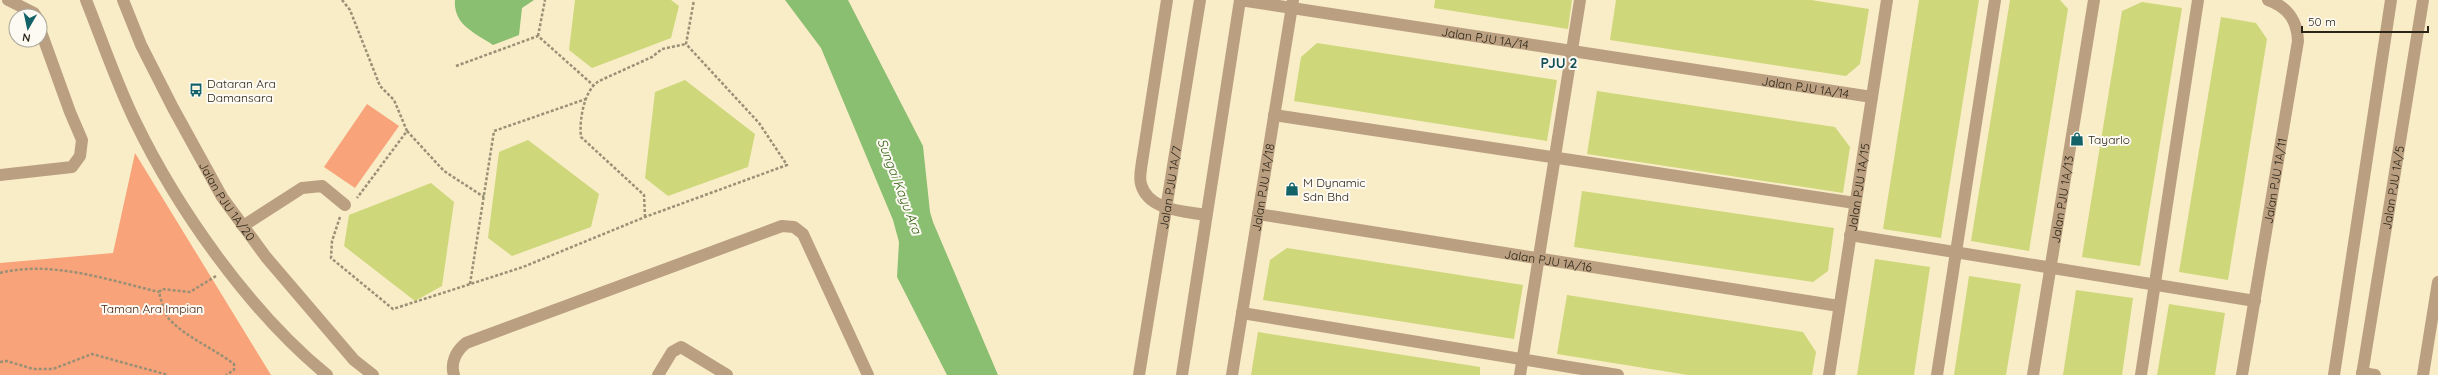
<svg xmlns="http://www.w3.org/2000/svg" width="2438" height="375" font-family="Quicksand,sans-serif">
<style>
.green{fill:#f8a37a}
.water{fill:#8abe70}
.building{fill:#ced779}
.lines{fill:none;stroke-linecap:round;stroke-linejoin:round}
.path{stroke:#999076;stroke-width:2.5;stroke-dasharray:3 2;stroke-linecap:butt}
.minor{stroke:#bb9f81;stroke-width:12}
.labels{text-anchor:middle;dominant-baseline:central;stroke-width:4;stroke-linejoin:round;paint-order:stroke}
.street-label{font-size:12px;fill:#2a2517;stroke:#fdfaf3}
.poi-label{font-size:12px;fill:#2a2517;stroke:#fdfaf3;text-anchor:start}
.park-label{font-size:12px;fill:#442210;stroke:#fdfaf3}
.water-label{font-size:13px;font-style:italic;fill:#2f5e0e;stroke:#fdfaf3}
.quarter-label{font-size:14px;font-weight:bold;fill:#145055;stroke:#fdfaf3}
</style>
<rect width="100%" height="100%" fill="#f9edc8"/>
<g class="green">
<path d="M367 104 399 126 355 188 324 167Z"/>
<path d="M135 153 271 375H0V263L113 253Z"/>
</g>
<g class="water">
<path d="M455 0H534L522 8 519 35 493 45C475 33 453 25 455 0Z"/>
<path d="M785 0H848L923 146 930 212 933 222 998 375H947L897 277 899 242 893 220 821 48Z"/>
</g>
<g class="building">
<path d="M575 0H671L679 6 671 38 592 68 569 50Z"/>
<path d="M1435 0H1572L1568 29 1434 8Z"/>
<path d="M1616 0H1811L1869 9 1860 64 1846 76 1610 40Z"/>
<path d="M1919 0H1979L1941 238 1883 229Z"/>
<path d="M2010 0H2060L2068 9 2029 251 1971 241Z"/>
<path d="M2142 2 2182 8 2140 266 2082 257 2122 11Z"/>
<path d="M2221 17 2256 23 2267 39 2228 280 2179 272Z"/>
<path d="M1317 43 1557 80 1547 141 1294 101 1301 57Z"/>
<path d="M685 80 755 134 748 167 668 196 645 178 655 92Z"/>
<path d="M1597 91 1835 127 1850 147 1843 193 1587 154Z"/>
<path d="M528 140 599 194 591 227 512 256 488 238 499 152Z"/>
<path d="M431 183 454 202 442 286 415 301 344 246 349 215Z"/>
<path d="M1582 191 1834 228 1828 271 1813 282 1574 247Z"/>
<path d="M1287 248 1523 285 1514 339 1263 300 1270 260Z"/>
<path d="M1875 259 1930 267 1914 375H1857Z"/>
<path d="M1969 276 2021 284 2006 375H1954Z"/>
<path d="M2076 290 2133 298 2122 375H2063Z"/>
<path d="M1567 295 1803 332 1816 352 1812 375H1688L1557 354Z"/>
<path d="M2169 304 2225 313 2215 375H2157Z"/>
<path d="M1258 332 1480 367V375H1251Z"/>
</g>
<g class="lines">
<g class="path">
<path d="M342 0 350 10 380 86 394 100 407 131 357 198"/>
<path d="M538 36 545 0"/>
<path d="M456 66 538 36 593 85"/>
<path d="M407 131 444 171 484 197"/>
<path d="M340 217 332 241 331 258 393 309 523 267 645 217 787 165 759 123 686 44 694 0"/>
<path d="M645 217 644 195 581 137C579 120 584 90 599 81L652 57 662 49 686 44"/>
<path d="M0 273C52 260 108 280 159 292"/>
<path d="M216 276 190 292 162 289 159 292C161 300 164 312 169 319 187 338 213 348 234 364V370L226 375"/>
<path d="M470 284 494 131 586 99"/>
<path d="M0 362 7 361 33 369H53L92 354 168 375"/>
</g>
<g class="minor">
<path d="M8 0 34 13 36 16"/>
<path d="M86 0C102 40 116 82 135 121 178 210 250 312 327 375"/>
<path id="s1" d="M123 0 141 45 173 108 222 197 266 257 354 360 373 375"/>
<path d="M1167 0 1142 162C1141 169 1139 178 1141 184 1148 211 1185 211 1206 215"/>
<path id="s2" d="M1240 0 1872 97"/>
<path d="M1274 115 1855 203"/>
<path d="M0 175 72 167 80 156 82 140 70 112 40 29"/>
<path id="s3" d="M1258 214 1839 306"/>
<path d="M243 226 302 188 322 186 345 205"/>
<path d="M1850 235 2255 301"/>
<path d="M1242 313 1618 375"/>
<path d="M2362 373 2375 375"/>
<path d="M454 375C450 363 456 351 466 343L782 226 794 227 803 234 868 375"/>
<path d="M658 375 672 352 681 347 727 375"/>
<path id="s4" d="M1139 375 1200 0"/>
<path d="M1182 375 1240 0"/>
<path id="s5" d="M1232 375 1293 0"/>
<path d="M1520 375 1580 0"/>
<path id="s6" d="M1829 375 1887 0"/>
<path d="M1937 375 1995 0"/>
<path id="s7" d="M2033 375 2094 0"/>
<path d="M2141 375 2198 0"/>
<path id="s8" d="M2242 375 2298 41C2297 20 2288 7 2268 0"/>
<path d="M2334 375 2391 0"/>
<path id="s9" d="M2362 375 2423 0"/>
<path d="M2423 375 2438 282"/>
</g>
</g>
<defs>
<g id="bus-bare" transform="scale(1.08)"><path d="M-5-6H5V4H4V6H2V4H-2V6H-4V4H-5ZM-3.5-4V0h7V-4ZM-3.5 1.2v1.5H-2V1.2ZM2 1.2v1.5H3.5V1.2Z" fill="#126268" stroke="#fdfaf3" stroke-width="2.5" paint-order="stroke"/></g>
<g id="shop-bare" transform="scale(1.08)"><path d="M-5-2.5h2.3a2.7 3.5 0 0 1 5.4 0H5L5.5 6h-11ZM-1.5-2.5h3a1.5 2.3 0 0 0-3 0Z" fill="#126268" stroke="#fdfaf3" stroke-width="2.5" paint-order="stroke"/></g>
</defs>
<g fill-rule="evenodd">
<use href="#bus-bare" x="196" y="90"/>
<use href="#shop-bare" x="2077" y="139"/>
<use href="#shop-bare" x="1292" y="189"/>
</g>
<g class="labels">
<g class="street-label">
<text stroke="none"><textPath href="#s2" startOffset="248">Jalan PJU 1A/14</textPath></text>
<text stroke="none"><textPath href="#s2" startOffset="572">Jalan PJU 1A/14</textPath></text>
<text stroke="none"><textPath href="#s8" startOffset="197">Jalan PJU 1A/11</textPath></text>
<text stroke="none"><textPath href="#s9" startOffset="190">Jalan PJU 1A/5</textPath></text>
<text stroke="none"><textPath href="#s4" startOffset="190">Jalan PJU 1A/7</textPath></text>
<text stroke="none"><textPath href="#s5" startOffset="190">Jalan PJU 1A/18</textPath></text>
<text stroke="none"><textPath href="#s6" startOffset="190">Jalan PJU 1A/15</textPath></text>
<text stroke="none"><textPath href="#s7" startOffset="178">Jalan PJU 1A/13</textPath></text>
<text stroke="none"><textPath href="#s1" startOffset="227">Jalan PJU 1A/20</textPath></text>
<text stroke="none"><textPath href="#s3" startOffset="294">Jalan PJU 1A/16</textPath></text>
</g>
<g class="poi-label">
<text x="207" y="83">Dataran Ara<tspan x="207" dy="14">Damansara</tspan></text>
<text x="2088" y="139">Tayarlo</text>
<text x="1303" y="182">M Dynamic<tspan x="1303" dy="14">Sdn Bhd</tspan></text>
</g>
<g class="park-label">
<text x="152" y="308">Taman Ara Impian</text>
</g>
<g class="water-label">
<text transform="translate(900 186) rotate(69)">Sungai Kayu Ara</text>
</g>
<g class="quarter-label">
<text x="1559" y="63">PJU 2</text>
</g>
</g>
<g transform="translate(28 28) rotate(189)"><circle r="19" fill="#fdfaf3" stroke="#a9a59b"/>
<path d="M0-3L7 15L0 10L-7 15Z" fill="#126268"/>
<text y="-6" font-size="11" font-weight="bold" text-anchor="middle" fill="#2a2517">N</text>
</g>
<path d="M2302 26v6h126v-6" fill="none" stroke="#2a2517" stroke-width="2"/>
<text x="2308" y="26" font-size="12" fill="#2a2517" stroke="#fdfaf3" stroke-width="3" paint-order="stroke">50 m</text>
</svg>
